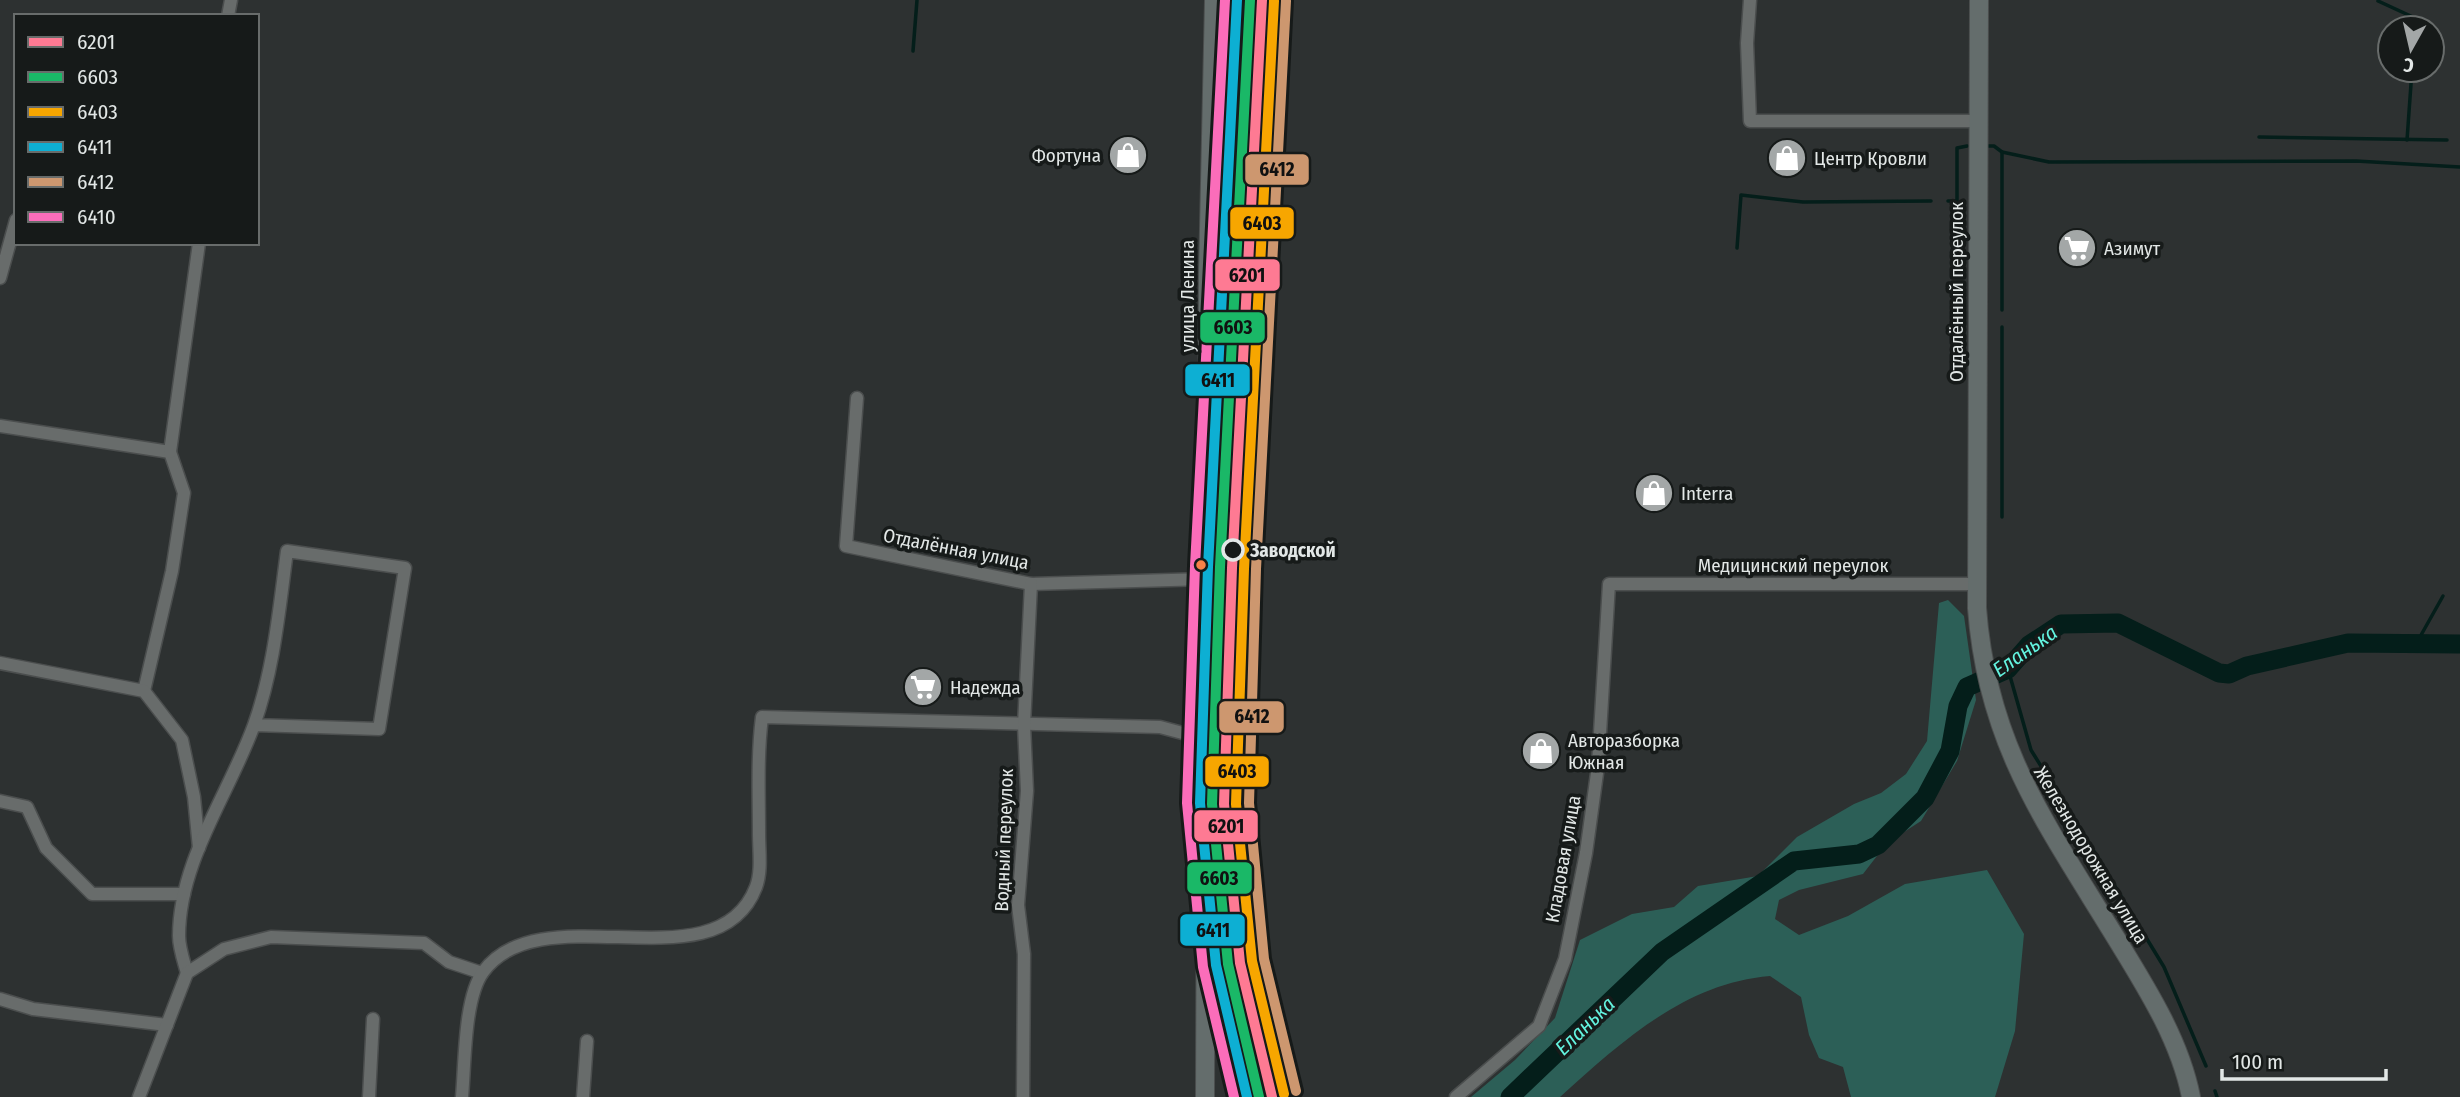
<svg xmlns="http://www.w3.org/2000/svg" width="2460" height="1097" font-family="'Fira Sans Condensed',sans-serif">
<style>
.green{fill:#2c5f57}
.lines{fill:none;stroke-linecap:round;stroke-linejoin:round}
.stream{stroke:#041e1a;stroke-width:3.5}
.river{stroke:#041e1a;stroke-width:19}
.minor-casing{stroke:#4b4e4e;stroke-width:15}
.secondary-casing{stroke:#4b4e4e;stroke-width:20}
.minor{stroke:#686c6b;stroke-width:12}
.secondary{stroke:#646d6c;stroke-width:18}
.rail-1-casing{stroke:#161a19;stroke-width:16}
.rail-2-casing{stroke:#161a19;stroke-width:16}
.rail-3-casing{stroke:#161a19;stroke-width:16}
.rail-4-casing{stroke:#161a19;stroke-width:16}
.rail-5-casing{stroke:#161a19;stroke-width:16}
.rail-6-casing{stroke:#161a19;stroke-width:16}
.rail-1{stroke:#fe7a93;stroke-width:10}
.rail-2{stroke:#1ab867;stroke-width:10}
.rail-3{stroke:#f7a600;stroke-width:10}
.rail-4{stroke:#0dafd3;stroke-width:10}
.rail-5{stroke:#cd976f;stroke-width:10}
.rail-6{stroke:#fb6dba;stroke-width:10}
.stop-dot{fill:#161a19;stroke:#e2e7e6;stroke-width:3.5}
.bus-dot{fill:#f78048;stroke:#161a19;stroke-width:2.5}
.labels{text-anchor:middle;dominant-baseline:central;stroke-width:7;stroke-linejoin:round;paint-order:stroke}
.poi-label{font-size:19px;fill:#e2e7e6;stroke:#161a19;text-anchor:start}
.street-label{font-size:19px;fill:#e2e7e6;stroke:#161a19}
.stop-label{font-size:19px;font-weight:bold;fill:#e2e7e6;stroke:#161a19;text-anchor:start}
.water-label{font-size:21px;font-style:italic;fill:#63f3df;stroke:#161a19}
.line-badge{stroke:#161a19;stroke-width:2.5}
.pale-badge-label{font-size:19px;text-anchor:middle;font-weight:bold;fill:#111}
</style>
<rect width="100%" height="100%" fill="#2d3131"/>
<path class="green" d="M1948 600 1964 616 1976 700 1957 761 1921 821 1887 843 1863 874 1799 890 1779 900 1775 919 1799 935 1848 916 1905 884 1987 870 2024 934 2015 1031 1995 1097H1851L1843 1067 1819 1058 1809 1035 1801 997 1770 976C1685 983 1621 1042 1560 1097H1471L1515 1060 1555 1018 1580 940 1632 914 1674 907 1698 886 1758 876 1797 837 1854 804 1881 793 1906 774 1927 741 1939 603Z"/>
<g class="lines">
<g class="stream">
<path d="M2378 1 2415 18V28"/>
<path d="M913 51 917 0"/>
<path d="M2259 137 2447 140"/>
<path d="M2407 140 2412 70"/>
<path d="M1987 146H1994L2002 152 2049 162 2356 161 2460 167"/>
<path d="M2002 152V310"/>
<path d="M1948 201H1957V148L1967 146"/>
<path d="M1737 248 1741 195 1803 202 1931 201"/>
<path d="M2002 327V517"/>
<path d="M1257 374 1277 0"/>
<path d="M1226 504 1252 0"/>
<path d="M2416 644 2443 596"/>
<path d="M2008 669 2031 750 2103 866"/>
<path d="M2114 885 2164 967 2206 1066"/>
<path d="M2215 1091 2217 1097"/>
</g>
<path class="river" d="M1510 1097 1662 952 1794 861 1859 854 1878 845 1925 798 1950 751 1958 706 1967 687 2008 669 2029 645 2061 624 2118 623 2219 673 2229 674 2247 666 2348 643 2460 644"/>
<g class="minor-casing">
<g id="minor">
<path d="M1750 0 1747 43 1750 121H1978"/>
<path d="M228 16 231 0"/>
<path d="M0 278 16 220"/>
<path d="M857 398 846 546 1031 584 1206 579"/>
<path d="M0 426 170 452 184 493 172 571 144 691"/>
<path d="M170 452 199 243"/>
<path d="M0 663 144 691 182 740 194 797 199 848"/>
<path d="M0 801 27 807 46 848 92 894H184"/>
<path d="M187 973C184 962 179 948 179 936 179 861 229 794 254 725 274 669 279 610 287 551L405 568 379 729 254 725"/>
<path d="M0 999 33 1009 167 1025"/>
<path d="M139 1097 187 973 224 949 271 937 424 943 449 962 482 973"/>
<path d="M369 1097 373 1019"/>
<path d="M462 1097C465 1064 464 998 483 972 542 891 717 989 756 887 762 871 759 851 759 834 759 795 757 756 762 717L1160 727 1205 739"/>
<path d="M583 1097 587 1041"/>
<path d="M1023 1097 1024 954 1018 905 1027 791 1024 725 1031 584"/>
<path d="M1456 1097 1539 1026 1565 959 1586 853 1598 766 1609 584H1977"/>
</g>
</g>
<g class="secondary-casing">
<g id="secondary">
<path d="M1979 0 1977 608C1987 745 2047 825 2116 938 2146 987 2180 1040 2191 1097"/>
<path d="M1205 1097 1208 274 1214 0"/>
</g>
</g>
<use href="#minor" class="minor"/>
<use href="#secondary" class="secondary"/>
<g class="rail-1-casing">
<path id="rail-1" d="M1262 0 1232 568 1224 804 1240 963 1272 1097"/>
</g>
<g class="rail-2-casing">
<path id="rail-2" d="M1250 0 1220 567 1212 804 1228 964 1259 1097"/>
</g>
<g class="rail-3-casing">
<path id="rail-3" d="M1274 1 1244 569 1236 804 1252 961 1284 1094"/>
</g>
<g class="rail-4-casing">
<path id="rail-4" d="M1237 0 1208 567 1200 803 1216 965 1247 1097"/>
</g>
<g class="rail-5-casing">
<path id="rail-5" d="M1286 1 1256 569 1249 803 1264 959 1296 1091"/>
</g>
<g class="rail-6-casing">
<path id="rail-6" d="M1225 0 1195 566 1187 803 1203 967 1234 1097"/>
</g>
<use href="#rail-1" class="rail-1"/>
<use href="#rail-2" class="rail-2"/>
<use href="#rail-3" class="rail-3"/>
<use href="#rail-4" class="rail-4"/>
<use href="#rail-5" class="rail-5"/>
<use href="#rail-6" class="rail-6"/>
</g>
<defs>
<g id="shop-disc" transform="scale(2.0125)"><circle r="9.5" fill="#a3a7a7" stroke="#161a19"/><path d="M-5-2.5h2.3a2.7 3.5 0 0 1 5.4 0H5L5.5 6h-11ZM-1.5-2.5h3a1.5 2.3 0 0 0-3 0Z" fill="#fff"/></g>
<g id="supermarket-disc" transform="scale(2.0125)"><circle r="9.5" fill="#a3a7a7" stroke="#161a19"/><path d="M-6-5.5h2.5l.6 2H6L4.5 2H-2.5L-4.4-4H-6ZM-1.5 3.2a1.3 1.3 0 1 0 .1 0ZM3 3.2a1.3 1.3 0 1 0 .1 0Z" fill="#fff"/></g>
</defs>
<g fill-rule="evenodd">
<use href="#shop-disc" x="1128" y="155"/>
<use href="#shop-disc" x="1787" y="158"/>
<use href="#supermarket-disc" x="2077" y="248"/>
<use href="#shop-disc" x="1654" y="493"/>
<use href="#supermarket-disc" x="923" y="687"/>
<use href="#shop-disc" x="1541" y="751"/>
</g>
<circle class="stop-dot" cx="1233" cy="550" r="10"/>
<circle class="bus-dot" cx="1201" cy="565" r="6"/>
<g class="labels">
<g class="poi-label">
<text x="1101" y="155" text-anchor="end">Фортуна</text>
<text x="1814" y="158">Центр Кровли</text>
<text x="2104" y="248">Азимут</text>
<text x="1681" y="493">Interra</text>
<text x="950" y="687">Надежда</text>
<text x="1568" y="740">Авторазборка<tspan x="1568" dy="22">Южная</tspan></text>
</g>
<g class="street-label">
<text transform="translate(1956 292) rotate(-90)">Отдалённый переулок</text>
<text transform="translate(1187 296) rotate(-90)">улица Ленина</text>
<text transform="translate(956 549) rotate(11)">Отдалённая улица</text>
<text x="1793" y="565">Медицинский переулок</text>
<text transform="translate(1004 840) rotate(-88)">Водный переулок</text>
<text transform="translate(2091 855) rotate(59)">Железнодорожная улица</text>
<text transform="translate(1563 859) rotate(-80)">Кладовая улица</text>
</g>
<g class="stop-label">
<text x="1250" y="550">Заводской</text>
</g>
<g class="water-label">
<text transform="translate(2025 651) rotate(-35)">Еланька</text>
<text transform="translate(1585 1026) rotate(-44)">Еланька</text>
</g>
</g>
<g class="line-badge">
<rect x="1244" y="153" width="66" height="33" rx="7" fill="#cd976f"/>
<rect x="1229" y="206" width="66" height="34" rx="7" fill="#f7a600"/>
<rect x="1214" y="258" width="67" height="34" rx="7" fill="#fe7a93"/>
<rect x="1199" y="311" width="67" height="33" rx="7" fill="#1ab867"/>
<rect x="1184" y="363" width="67" height="34" rx="7" fill="#0dafd3"/>
<rect x="1218" y="700" width="67" height="34" rx="7" fill="#cd976f"/>
<rect x="1204" y="755" width="66" height="33" rx="7" fill="#f7a600"/>
<rect x="1193" y="809" width="66" height="34" rx="7" fill="#fe7a93"/>
<rect x="1186" y="861" width="67" height="34" rx="7" fill="#1ab867"/>
<rect x="1179" y="913" width="67" height="34" rx="7" fill="#0dafd3"/>
</g>
<g class="pale-badge-label">
<text x="1277" y="176">6412</text>
<text x="1262" y="230">6403</text>
<text x="1247" y="282">6201</text>
<text x="1233" y="334">6603</text>
<text x="1218" y="387">6411</text>
<text x="1252" y="723">6412</text>
<text x="1237" y="778">6403</text>
<text x="1226" y="833">6201</text>
<text x="1219" y="885">6603</text>
<text x="1213" y="937">6411</text>
</g>
<rect x="14" y="14" width="245" height="231" fill="#161a19" stroke="#686c6b" stroke-width="2"/>
<rect x="28" y="37" width="35" height="10" fill="#fe7a93" stroke="#686c6b" stroke-width="2"/>
<text x="77" y="49" font-size="21" fill="#e2e7e6">6201</text>
<rect x="28" y="72" width="35" height="10" fill="#1ab867" stroke="#686c6b" stroke-width="2"/>
<text x="77" y="84" font-size="21" fill="#e2e7e6">6603</text>
<rect x="28" y="107" width="35" height="10" fill="#f7a600" stroke="#686c6b" stroke-width="2"/>
<text x="77" y="119" font-size="21" fill="#e2e7e6">6403</text>
<rect x="28" y="142" width="35" height="10" fill="#0dafd3" stroke="#686c6b" stroke-width="2"/>
<text x="77" y="154" font-size="21" fill="#e2e7e6">6411</text>
<rect x="28" y="177" width="35" height="10" fill="#cd976f" stroke="#686c6b" stroke-width="2"/>
<text x="77" y="189" font-size="21" fill="#e2e7e6">6412</text>
<rect x="28" y="212" width="35" height="10" fill="#fb6dba" stroke="#686c6b" stroke-width="2"/>
<text x="77" y="224" font-size="21" fill="#e2e7e6">6410</text>
<g transform="translate(2411 49) rotate(188)"><circle r="33" fill="#161a19" stroke="#686c6b" stroke-width="2"/>
<path d="M0-5L12 26L0 18L-12 26Z" fill="#a3a7a7"/>
<text y="-10" font-size="19" font-weight="bold" text-anchor="middle" fill="#e2e7e6">С</text>
</g>
<path d="M2222 1069v10h164v-10" fill="none" stroke="#e2e7e6" stroke-width="3.5"/>
<text x="2232" y="1069" font-size="21" fill="#e2e7e6" stroke="#161a19" stroke-width="5" paint-order="stroke">100 m</text>
</svg>
